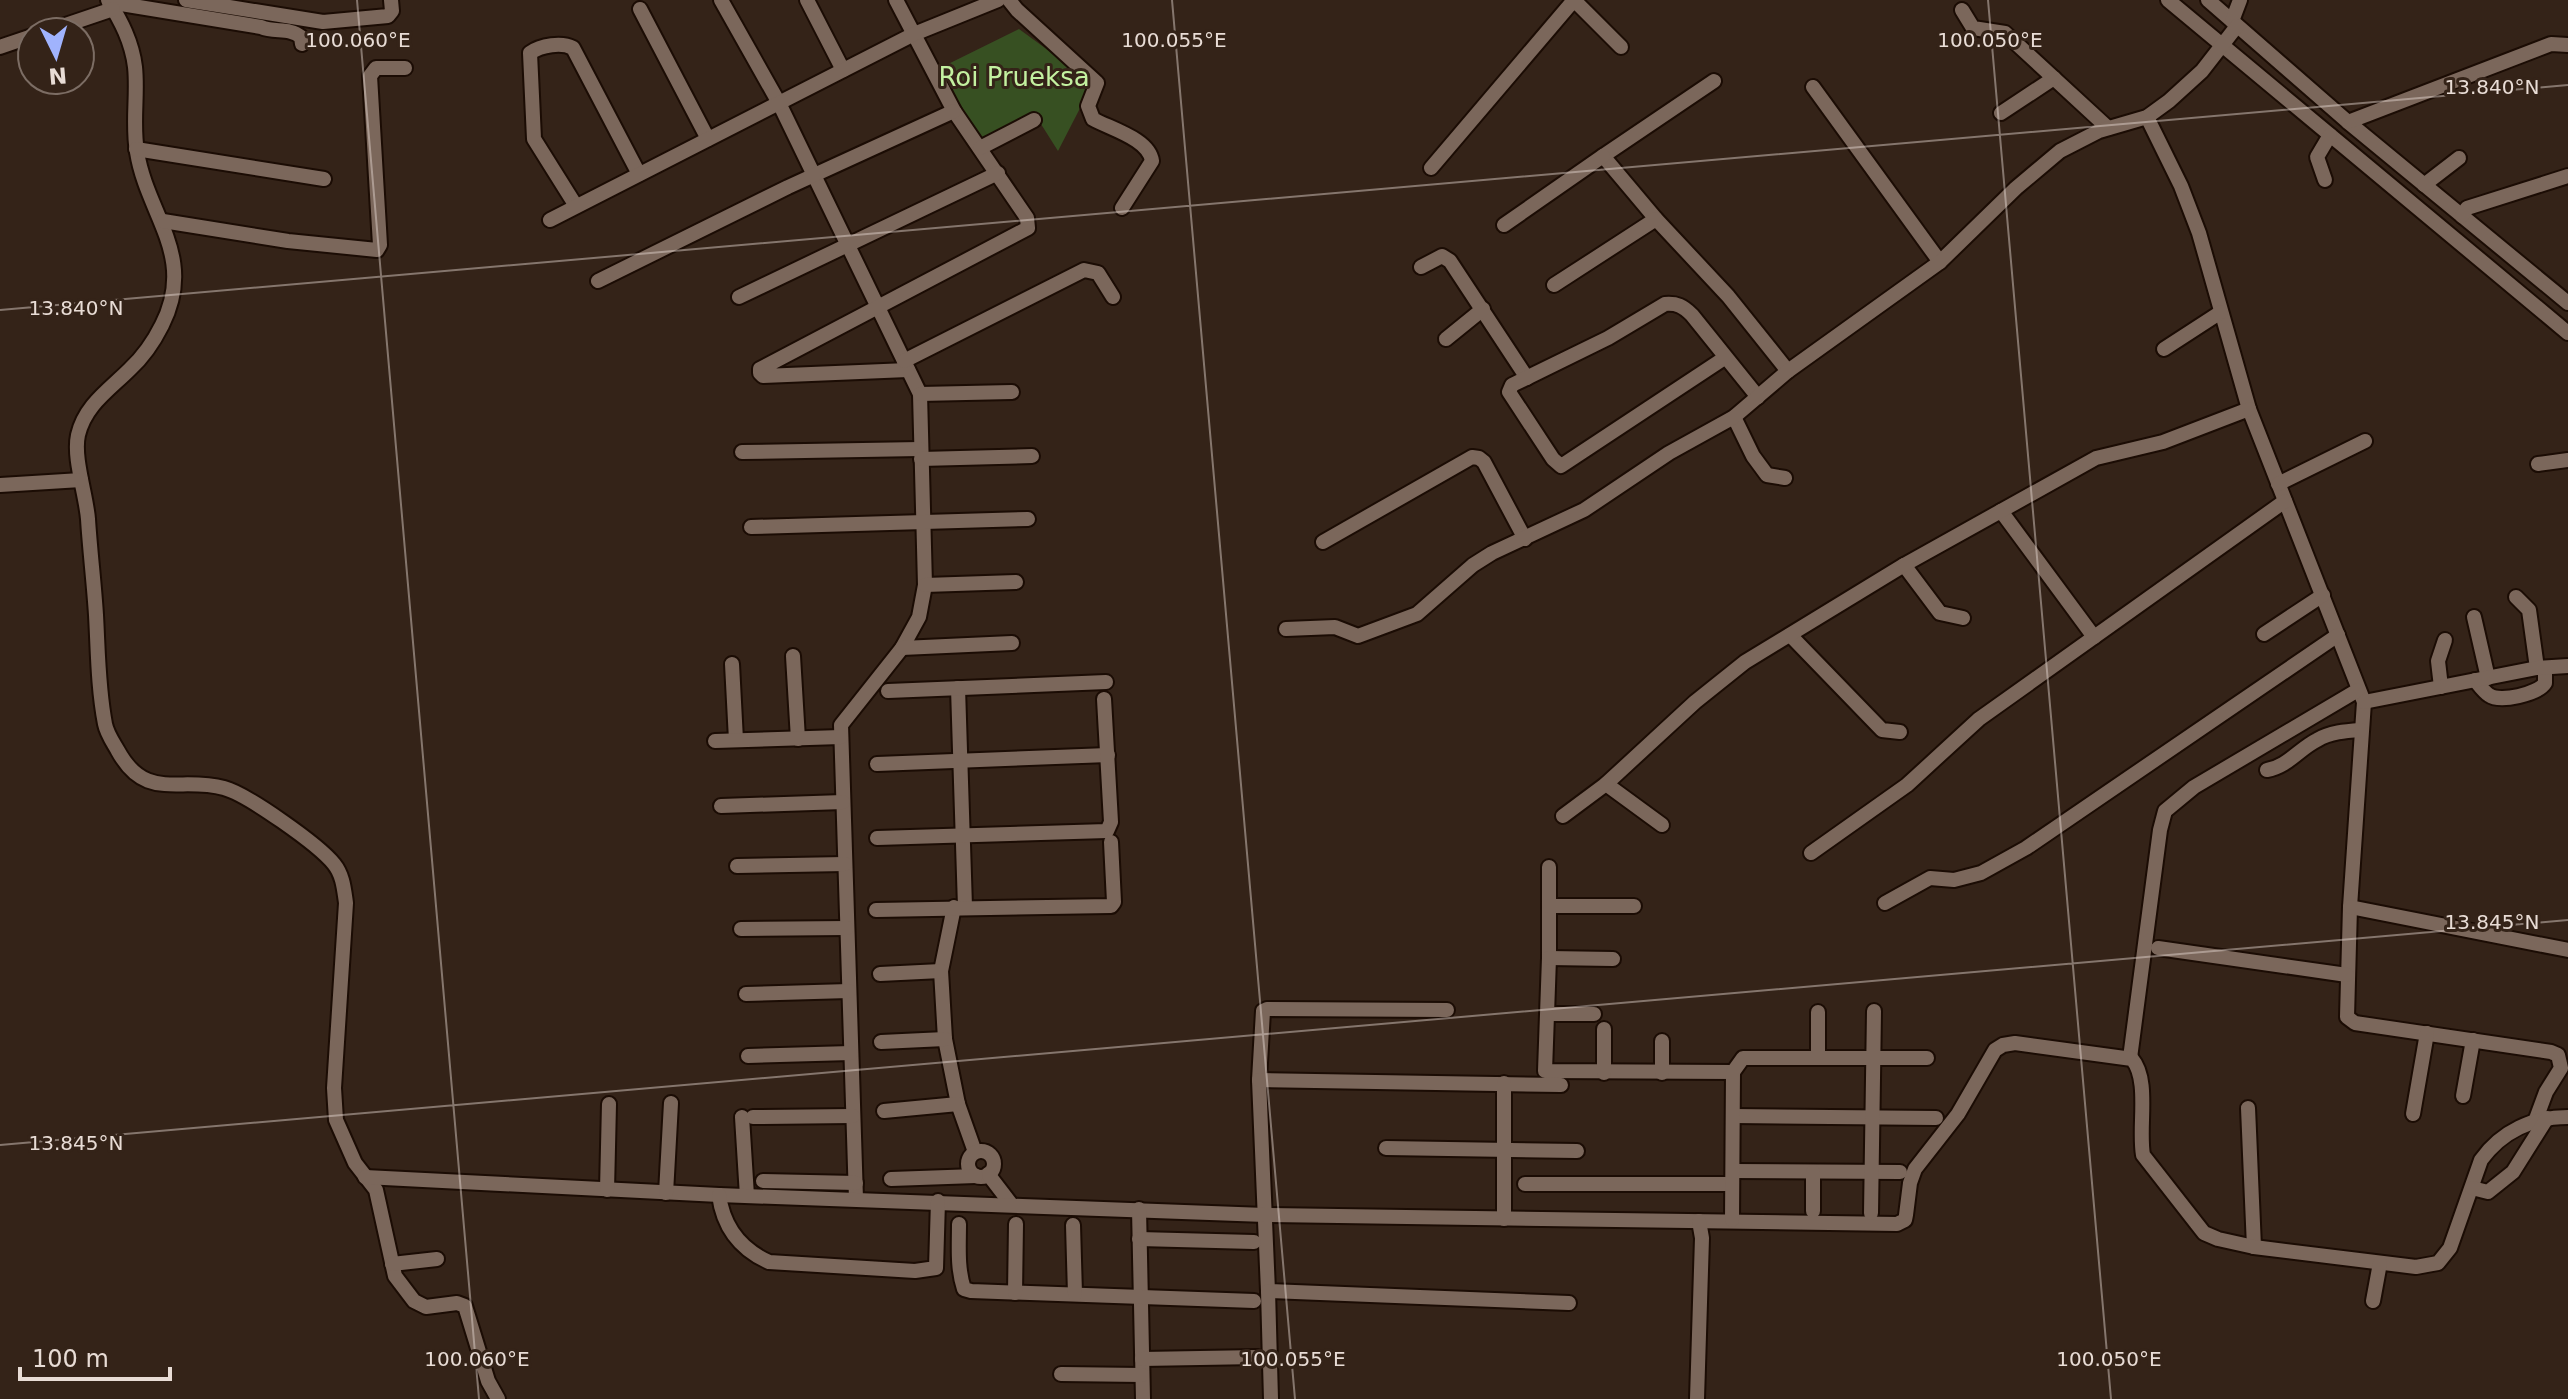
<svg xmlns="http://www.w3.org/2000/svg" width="2568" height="1399" font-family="'DejaVu Sans',sans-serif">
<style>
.green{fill:#375022}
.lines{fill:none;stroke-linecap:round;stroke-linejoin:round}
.minor-casing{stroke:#1b0c04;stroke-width:18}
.minor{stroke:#7b675b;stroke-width:14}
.ticks{fill:none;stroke:#e8dcd5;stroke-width:2;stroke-opacity:0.45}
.labels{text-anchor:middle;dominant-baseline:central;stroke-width:6;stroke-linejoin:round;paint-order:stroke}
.park-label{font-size:26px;fill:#c3f1a0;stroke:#342318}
.ticks-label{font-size:20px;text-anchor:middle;fill:#e8dcd5;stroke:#342318;stroke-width:6;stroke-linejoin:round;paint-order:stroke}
</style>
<rect width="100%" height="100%" fill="#342318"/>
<path class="green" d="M1019 29 1093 83 1058 151 1034 113 978 139 938 69Z"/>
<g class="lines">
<g class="minor-casing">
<g id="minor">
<path d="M108 0C121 21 132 42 135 67 138 95 132 123 137 152 147 215 197 256 162 325 154 341 143 357 130 369 109 390 85 405 78 435 73 458 86 494 88 519 90 551 94 583 96 615 98 651 98 688 105 724 107 734 113 742 118 751 146 802 179 776 224 788 247 794 319 845 334 864 343 875 344 889 346 903L334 1088 336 1120 355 1163 376 1190 395 1276 414 1301 426 1307 457 1303 465 1306 488 1381 498 1399"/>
<path d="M186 0 323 22 388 16 392 11 391 0"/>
<path d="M721 0 779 103 920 394 925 585 919 617 902 648 841 725 856 1199"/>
<path d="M807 0 843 70"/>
<path d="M896 0 954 111 1027 218 1028 228 760 369V373L763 376 908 370"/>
<path d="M1009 0 1017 10 1097 83 1088 106 1093 119C1111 129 1149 139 1152 161L1122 208"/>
<path d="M2168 0 2568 333"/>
<path d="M2208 0 2348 122 2568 303"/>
<path d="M109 2 261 27C275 33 289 27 301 37L302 44"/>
<path d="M640 9 708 139"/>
<path d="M1962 10 1973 28 2005 33 2108 128"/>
<path d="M2232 21 2240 0"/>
<path d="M45 32 113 9"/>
<path d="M0 47 32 36"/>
<path d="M1714 81 1603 156 1656 219 1728 296 1788 371"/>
<path d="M1813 87 1940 262"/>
<path d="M2001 113 2054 78"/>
<path d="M2147 117 2181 186 2199 233 2249 409 2364 702 2350 907 2347 1017 2355 1023 2551 1052 2558 1055 2561 1068 2546 1092 2536 1119"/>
<path d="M2348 122 2551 44 2568 45"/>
<path d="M980 148 1034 120"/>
<path d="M136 149 324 179"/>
<path d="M1431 168 1574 0 1621 47"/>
<path d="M2325 180 2317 157 2330 135"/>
<path d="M2424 185 2459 158"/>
<path d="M576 206 534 139 530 53C541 45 562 42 573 48L639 174"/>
<path d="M2462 216 2467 208 2568 176"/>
<path d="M550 220 914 34 998 0"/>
<path d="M163 221 288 241 377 250 380 245 370 76 376 68H405"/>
<path d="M1504 225 1603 156"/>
<path d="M1421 267 1442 256 1450 261 1527 378"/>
<path d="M598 281 788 187 954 111"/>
<path d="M1554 285 1656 219"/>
<path d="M739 297 998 173"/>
<path d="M1446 339 1483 309"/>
<path d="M2164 349 2221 312"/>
<path d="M1726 357 1561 466 1553 459 1509 392 1512 385 1608 338 1665 304C1677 303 1683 306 1692 315L1758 397"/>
<path d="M904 361 1084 270 1098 273 1113 297"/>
<path d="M920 394 1012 392"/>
<path d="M1734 417 1753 456 1767 475 1785 478"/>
<path d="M742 452 920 449"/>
<path d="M921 459 1032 456"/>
<path d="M2538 464 2568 460"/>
<path d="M2278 484 2365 441"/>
<path d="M0 485 81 480"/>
<path d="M2001 511 2094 637"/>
<path d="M751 527 1028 519"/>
<path d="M1323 542 1472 457 1479 458 1484 462 1525 539"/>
<path d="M1904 565 1940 613 1963 618"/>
<path d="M925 585 1016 582"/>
<path d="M2516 597 2529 610 2537 668"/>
<path d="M2474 617 2488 678"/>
<path d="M1286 629 1335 627 1358 636 1417 614 1473 565 1492 553 1584 510 1669 453 1734 417 1788 371 1940 262 2016 188 2060 151 2099 131 2147 117 2169 101 2202 71 2237 26"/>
<path d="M2264 634 2323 595"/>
<path d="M1790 635 1882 730 1900 732"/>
<path d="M902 648 1012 643"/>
<path d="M793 656 798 739"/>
<path d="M732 664 736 740"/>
<path d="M2475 680C2479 685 2484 692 2489 695 2500 703 2538 694 2545 683V668"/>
<path d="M2441 687 2438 661 2445 640"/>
<path d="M958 688 965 907"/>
<path d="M888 691 1106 682"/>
<path d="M2364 702 2537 668 2568 666"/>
<path d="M715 741 841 737"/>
<path d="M877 764 1108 755"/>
<path d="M2267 770C2287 767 2299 749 2317 740 2330 732 2346 731 2361 730"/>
<path d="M1606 784 1662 825"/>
<path d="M721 806 843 802"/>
<path d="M1563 816 1606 784 1695 702 1745 662 1904 565 2096 458 2163 442 2249 409"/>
<path d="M877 838 1107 831 1111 822 1104 699"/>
<path d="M1811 853 1907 785 1979 719 2285 501"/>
<path d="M737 866 845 864"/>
<path d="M1549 867V958L1545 1071 1733 1072"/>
<path d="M1885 903 1930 878 1954 880 1981 873 2026 848 2338 635"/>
<path d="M1549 906H1634"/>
<path d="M954 907 941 971 945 1039 958 1104 975 1152"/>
<path d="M2350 907 2568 950"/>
<path d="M876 910 1111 906 1114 902 1111 842"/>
<path d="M741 929 847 928"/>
<path d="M2158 948 2347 975"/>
<path d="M1549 958 1613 959"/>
<path d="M880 974 941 971"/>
<path d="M746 994 849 991"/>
<path d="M1447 1010 1267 1009 1263 1011 1259 1080 1268 1291 1569 1303"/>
<path d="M1818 1012V1057"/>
<path d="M1548 1014H1594"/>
<path d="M1604 1029V1073"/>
<path d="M1662 1041V1073"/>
<path d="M881 1042 945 1039"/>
<path d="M748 1056 851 1053"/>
<path d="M2130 1058 2160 830 2165 811 2194 787 2358 690"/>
<path d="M1259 1080 1561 1085"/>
<path d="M2463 1096 2473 1040"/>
<path d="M2248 1108 2254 1247"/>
<path d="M884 1111 958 1104"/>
<path d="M2413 1114 2427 1033"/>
<path d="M1733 1116 1936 1118"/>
<path d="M742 1117 747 1196"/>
<path d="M753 1117 853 1116"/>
<path d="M1386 1148 1577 1151"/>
<circle cx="981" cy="1164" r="13"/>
<path d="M1733 1171 1900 1172"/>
<path d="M988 1174 1011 1204"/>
<path d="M365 1177 719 1195 1265 1215 1897 1224 1905 1220 1906 1215 1910 1183 1915 1169 1958 1114 1995 1050 2003 1045 2015 1043 2132 1059C2150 1080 2138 1127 2143 1155L2204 1233 2218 1239 2254 1247 2416 1267 2438 1263 2450 1248 2481 1160C2502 1131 2533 1117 2568 1117"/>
<path d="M891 1179 976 1176"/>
<path d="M763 1181 856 1183"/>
<path d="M1525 1184H1732"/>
<path d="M2472 1188 2488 1192 2513 1172 2547 1118"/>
<path d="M607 1190 609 1104"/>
<path d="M666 1193 671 1103"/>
<path d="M719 1195C723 1226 740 1249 769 1262L915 1271 936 1268 938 1201"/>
<path d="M1139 1209 1143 1399"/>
<path d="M1813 1211V1172"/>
<path d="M1871 1213 1874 1011"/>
<path d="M1504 1219V1083"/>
<path d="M1732 1220 1733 1072 1743 1058H1927"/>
<path d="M959 1224C959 1246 957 1268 964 1289L971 1291 1254 1301"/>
<path d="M1073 1225 1075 1294"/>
<path d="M1139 1239 1254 1242"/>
<path d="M392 1264 437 1259"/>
<path d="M1268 1291 1271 1399"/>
<path d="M1015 1293 1016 1224"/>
<path d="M2373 1301 2380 1263"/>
<path d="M1142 1359 1258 1357"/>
<path d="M1061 1374 1142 1375"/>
<path d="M1697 1399 1702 1238 1699 1221"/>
</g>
</g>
<use href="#minor" class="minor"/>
</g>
<path class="ticks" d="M357 0 479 1399M1172 0 1295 1399M1988 0 2111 1399M0 310 2568 85M0 1145 2568 920"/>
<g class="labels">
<g class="park-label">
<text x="1014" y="77">Roi Prueksa</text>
</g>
</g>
<g class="ticks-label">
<text x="358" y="47">100.060°E</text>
<text x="1174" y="47">100.055°E</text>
<text x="1990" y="47">100.050°E</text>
<text x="2492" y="94">13.840°N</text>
<text x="76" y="315">13.840°N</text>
<text x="2492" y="929">13.845°N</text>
<text x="76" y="1150">13.845°N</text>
<text x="477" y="1366">100.060°E</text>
<text x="1293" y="1366">100.055°E</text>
<text x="2109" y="1366">100.050°E</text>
</g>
<g transform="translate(56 56) rotate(175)"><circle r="38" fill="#342318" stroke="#7c6d64" stroke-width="2"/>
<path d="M0-6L14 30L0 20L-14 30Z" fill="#a0b3fd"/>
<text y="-12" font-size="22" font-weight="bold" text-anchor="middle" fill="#e8dcd5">N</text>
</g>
<path d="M20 1367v12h150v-12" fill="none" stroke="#e8dcd5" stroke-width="4"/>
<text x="32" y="1367" font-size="24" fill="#e8dcd5" stroke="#342318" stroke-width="6" paint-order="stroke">100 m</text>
</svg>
